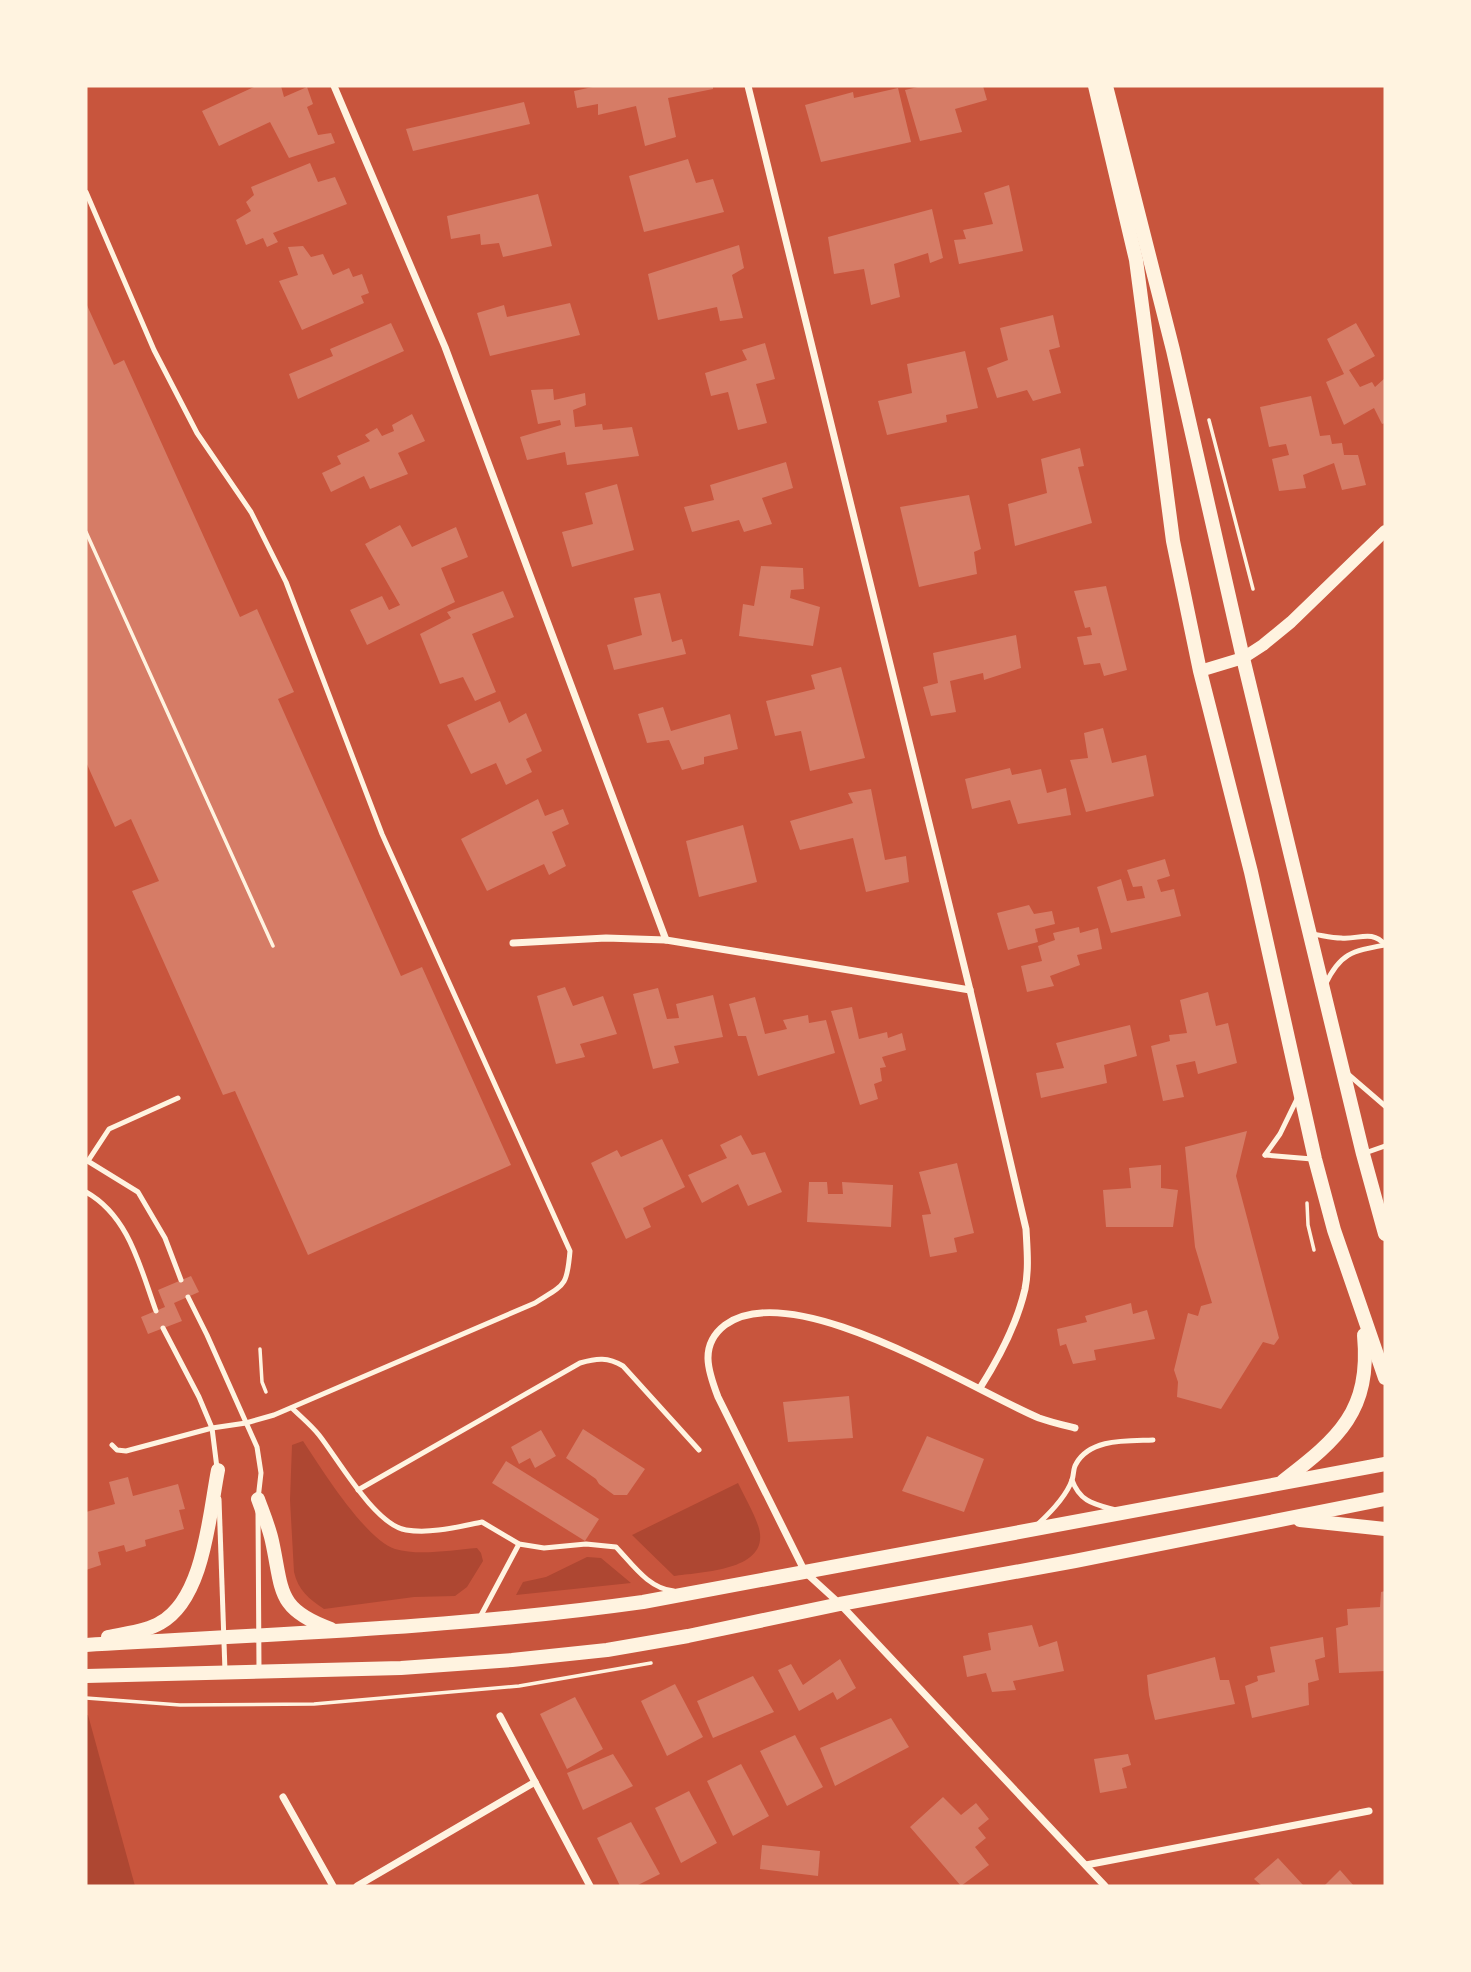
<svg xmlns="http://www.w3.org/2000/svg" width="1471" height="1972" font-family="'Fira Sans Condensed',sans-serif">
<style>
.green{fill:#ae4732}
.building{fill:#d67c66}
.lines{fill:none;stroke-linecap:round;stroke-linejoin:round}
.path{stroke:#fff3e0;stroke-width:3.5}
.service{stroke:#fff3e0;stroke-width:5}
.minor{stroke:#fff3e0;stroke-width:7}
.tertiary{stroke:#fff3e0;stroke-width:12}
.secondary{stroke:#fff3e0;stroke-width:14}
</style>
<rect width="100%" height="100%" fill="#c8553d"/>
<g class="green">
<path d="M303 1441C321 1468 365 1539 395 1549 419 1556 451 1550 477 1548L481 1553 483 1561 467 1587 455 1596 414 1597 324 1609C309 1599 298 1590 294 1572L290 1500 292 1445Z"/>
<path d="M738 1483C744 1496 759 1521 760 1534 764 1571 700 1572 674 1576L632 1535Z"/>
<path d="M587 1557 601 1558 631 1583 516 1595 523 1582 546 1577Z"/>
<path d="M86 1715H88L135 1886H86Z"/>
</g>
<g class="building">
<path d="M256 86H281L284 97 307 87 313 104 307 107 318 135 331 133 335 143 289 158 270 122 219 146 202 111Z"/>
<path d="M597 86H713V89L668 98 676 137 645 146 636 106 598 115V104L577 108 574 91Z"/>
<path d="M922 86H983L987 100 955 109 962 132 920 141 905 90Z"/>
<path d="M898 88 911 142 821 162 805 105 853 92 854 98Z"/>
<path d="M524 102 530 124 413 151 406 129Z"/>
<path d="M688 159 696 183 713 179 724 212 644 232 629 176Z"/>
<path d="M310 163 318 182 335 177 347 204 273 233 278 242 267 247 263 238 246 245 236 220 251 211 246 202 254 195 251 187Z"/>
<path d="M1009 185 1023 251 959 264 954 240 966 239 963 230 993 224 984 193Z"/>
<path d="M538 194 552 246 503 257 499 243 481 245 480 234 451 239 447 216Z"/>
<path d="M932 209 943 258 930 263 928 253 894 264 900 297 871 305 864 269 834 274 828 237Z"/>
<path d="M739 245 744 268 732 275 743 318 720 321 717 307 658 320 648 274Z"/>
<path d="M303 246 311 257 323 254 333 275 349 268 353 277 362 274 369 293 361 296 364 303 302 330 279 281 298 275 288 247Z"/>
<path d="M86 303 114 365 124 360 240 617 257 609 294 692 278 699 401 976 422 967 511 1165 308 1255 235 1091 223 1095 132 891 159 881 131 819 115 827 86 762Z"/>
<path d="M570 303 580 335 490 356 477 313 504 305 507 317Z"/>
<path d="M1053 315 1060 347 1049 350 1061 393 1033 401 1027 390 997 398 987 368 1008 360 1000 328Z"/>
<path d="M391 323 404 351 298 399 289 374 333 356 330 349Z"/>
<path d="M1356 323 1375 356 1349 370 1360 387 1372 382 1375 387 1385 378V423L1382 424 1374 408 1344 425 1326 382 1344 374 1327 339Z"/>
<path d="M765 343 775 379 756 384 767 423 738 430 728 392 711 396 705 373 747 360 742 350Z"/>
<path d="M965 351 978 408 946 415 947 422 887 435 878 401 912 393 907 364Z"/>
<path d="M553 389 554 400 585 393 586 405 573 410 575 427 602 424 603 430 632 427 639 456 567 465 565 452 527 460 520 437 561 425 560 420 538 424 531 390Z"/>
<path d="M1311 396 1320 436 1330 435 1332 444 1342 443 1344 455H1358L1366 485 1342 490 1334 463 1303 475 1306 488 1279 491 1272 459 1289 455 1286 444 1269 447 1260 407Z"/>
<path d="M412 414 425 441 398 453 408 474 370 489 364 476 331 492 322 473 341 464 337 456 370 441 365 435 377 428 382 436 394 431 392 425Z"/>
<path d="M1080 448 1084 466 1078 467 1092 523 1015 546 1008 504 1047 493 1041 459Z"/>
<path d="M786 462 793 488 762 498 772 524 744 532 739 520 692 532 684 507 714 500 710 485Z"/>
<path d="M617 484 634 550 572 567 562 532 593 524 585 493Z"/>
<path d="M969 495 981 549 974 552 977 574 919 587 900 507Z"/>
<path d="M400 525 412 547 456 527 468 557 441 568 455 602 367 645 350 610 382 596 389 610 400 605 365 544Z"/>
<path d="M761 566 803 568 804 589 791 590 790 598 820 607 813 646 739 636 743 604 754 606Z"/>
<path d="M1106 586 1127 670 1104 676 1100 663 1084 665 1077 637 1092 635 1090 627 1085 628 1074 591Z"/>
<path d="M503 591 514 617 472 634 496 692 475 701 463 677 440 684 420 634 451 618 447 612Z"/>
<path d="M660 593 672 642 682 639 686 654 614 670 607 645 642 635 634 598Z"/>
<path d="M1016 635 1021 668 984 680 983 673 950 681 956 712 931 716 923 687 938 683 933 653Z"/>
<path d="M841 667 865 758 810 771 801 731 775 736 766 701 815 689 811 675Z"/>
<path d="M500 701 509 723 526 713 542 751 526 759 532 772 506 785 496 763 471 774 447 725Z"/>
<path d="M663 707 671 731 730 714 738 749 704 757V764L682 770 669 740 647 743 638 714Z"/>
<path d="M1103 728 1112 763 1146 755 1154 796 1086 812 1070 760 1088 758 1084 733Z"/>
<path d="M1010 768 1012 775 1041 769 1047 793 1066 788 1071 815 1018 824 1010 800 972 809 965 779Z"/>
<path d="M871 789 885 860 906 856 909 882 866 892 853 838 800 850 790 821 853 803 848 793Z"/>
<path d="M538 799 545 816 563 809 569 824 552 832 566 866 549 875 544 864 487 891 461 839Z"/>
<path d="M743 825 757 882 699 897 686 841Z"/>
<path d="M1165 859 1170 876 1157 880 1161 892 1174 889 1181 916 1111 933 1097 887 1121 879 1127 901 1145 898 1142 886 1133 887 1127 870Z"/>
<path d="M1029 905 1034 914 1052 911 1055 924 1035 929 1038 942 1008 950 997 913Z"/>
<path d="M1079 927 1080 933 1098 928 1102 949 1077 955 1080 965 1050 976 1054 986 1027 992 1021 966 1042 961 1038 946 1055 940 1053 933Z"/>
<path d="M565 987 573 1006 603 996 617 1034 580 1044 585 1057 556 1064 537 996Z"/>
<path d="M658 988 667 1019 679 1018 676 1004 713 995 723 1037 674 1046 679 1063 653 1069 633 994Z"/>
<path d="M1208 992 1216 1026 1228 1023 1237 1063 1198 1074 1195 1061 1176 1065 1184 1097 1163 1101 1151 1046 1170 1041 1169 1035 1187 1033 1180 1000Z"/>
<path d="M755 997 765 1034 787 1029 783 1020 808 1015 809 1023 826 1020 835 1053 758 1076 746 1036H738L729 1004Z"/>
<path d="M852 1007 859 1039 887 1032 888 1038 902 1033 906 1050 882 1057 886 1067 880 1068 882 1081 874 1084 878 1099 860 1105 831 1011Z"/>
<path d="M1130 1025 1137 1056 1104 1065 1107 1083 1041 1098 1036 1073 1064 1068 1056 1043Z"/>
<path d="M1247 1131 1236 1176 1279 1338 1274 1345 1263 1342 1221 1409 1177 1397 1178 1382 1174 1370 1188 1313 1198 1316 1201 1306 1212 1303 1195 1247 1185 1147Z"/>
<path d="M741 1135 752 1155 765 1152 782 1192 748 1206 738 1184 702 1203 688 1175 727 1158 720 1145Z"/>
<path d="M662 1139 685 1187 643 1208 651 1227 626 1239 591 1163 617 1150 621 1157Z"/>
<path d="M957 1163 974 1233 954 1238 957 1252 930 1257 922 1215 931 1214 919 1172Z"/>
<path d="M1161 1165V1188L1178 1190 1173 1227H1106L1103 1190 1131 1188 1129 1168Z"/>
<path d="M809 1182H827L828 1194H843L842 1182 893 1185 891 1227 807 1222Z"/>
<path d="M191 1276 199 1292 174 1303 182 1321 148 1334 141 1317 165 1307 158 1290Z"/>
<path d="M1131 1303 1133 1314 1147 1310 1155 1339 1094 1350 1096 1360 1073 1364 1066 1344 1060 1346 1057 1329 1087 1322 1085 1316Z"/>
<path d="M849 1396 853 1438 788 1442 783 1402Z"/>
<path d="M583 1429 645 1469 627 1495H614L599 1484 596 1479 566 1458Z"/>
<path d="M541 1430 556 1456 535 1468 530 1458 519 1464 511 1447Z"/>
<path d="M927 1436 984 1459 964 1512 902 1491Z"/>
<path d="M506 1461 599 1519 585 1541 492 1483Z"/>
<path d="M128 1477 133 1496 178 1484 185 1509 179 1510 184 1529 145 1540 146 1546 126 1552 124 1545 98 1552 101 1565 86 1570V1512L115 1504 109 1482Z"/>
<path d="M1385 1591V1671L1339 1673 1336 1628 1348 1625 1347 1609 1380 1607 1381 1592Z"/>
<path d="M1032 1625 1039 1647 1057 1641 1064 1671 1013 1681 1016 1690 992 1692 986 1673 967 1677 963 1656 991 1650 988 1633Z"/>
<path d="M1323 1637 1325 1657 1315 1660 1319 1680 1308 1683 1309 1705 1252 1718 1245 1686 1258 1681 1257 1676 1275 1672 1270 1647Z"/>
<path d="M1215 1657 1220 1680H1229L1235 1704 1155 1720 1149 1695 1147 1675Z"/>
<path d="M840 1659 856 1688 837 1700 833 1692 799 1711 778 1670 791 1664 803 1685Z"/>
<path d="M753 1676 774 1712 713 1738 697 1701Z"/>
<path d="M675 1684 703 1737 667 1756 641 1701Z"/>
<path d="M575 1697 603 1749 567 1769 540 1714Z"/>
<path d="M891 1718 909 1747 835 1786 820 1748Z"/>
<path d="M795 1735 823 1787 787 1806 760 1751Z"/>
<path d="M613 1754 633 1786 583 1810 567 1773Z"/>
<path d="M1128 1754 1131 1765 1122 1768 1127 1788 1100 1793 1094 1759Z"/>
<path d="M741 1764 769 1816 733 1836 707 1781Z"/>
<path d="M689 1791 717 1843 681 1863 655 1808Z"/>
<path d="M943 1797 961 1815 976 1803 989 1819 978 1828 986 1838 975 1847 989 1865 961 1886 910 1827Z"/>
<path d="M631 1822 660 1874 636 1886H620L597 1838Z"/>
<path d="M762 1845 820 1851 818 1876 760 1869Z"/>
<path d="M1278 1858 1304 1886H1262L1254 1879Z"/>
<path d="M1340 1870 1354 1886H1324Z"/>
</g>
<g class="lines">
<g class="path">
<path d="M1209 420 1253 589"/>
<path d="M86 532 273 946"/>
<path d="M1307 1203 1308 1225 1314 1250"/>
<path d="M260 1349 262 1382 266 1392"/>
<path d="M86 1698 180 1705 314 1704 519 1686 651 1663"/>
</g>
<g class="service">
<path d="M86 192 154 350 197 433 251 512 286 582 382 834 570 1251C567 1287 565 1284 535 1303L274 1415 246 1423 212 1428 126 1451 117 1450 112 1445"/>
<path d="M1312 934C1321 935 1331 938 1341 938 1358 940 1372 929 1385 945"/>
<path d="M1325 985C1340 953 1352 951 1385 945"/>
<path d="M1349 1075 1385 1106"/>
<path d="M1365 1153 1385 1146"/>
<path d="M1265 1155 1280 1134 1298 1097"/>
<path d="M1265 1155 1312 1159"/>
<path d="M86 1160 138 1192 165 1238 181 1280"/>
<path d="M88 1161 109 1129 178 1098"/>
<path d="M86 1192C129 1216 140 1267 156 1311"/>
<path d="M188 1297 207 1335 257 1447 261 1473 258 1499"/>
<path d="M163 1328 199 1397 212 1428 217 1468"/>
<path d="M292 1408C301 1417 311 1425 319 1435 338 1459 375 1525 406 1530 431 1534 457 1527 482 1522L519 1544 544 1548 586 1544 616 1547C633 1565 649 1589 674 1591"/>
<path d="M1072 1480C1080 1502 1094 1504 1115 1510"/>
<path d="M358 1490 580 1363C597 1358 608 1357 623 1366L699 1450"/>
<path d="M219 1499 225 1671"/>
<path d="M258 1512 259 1670"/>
<path d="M1038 1524C1051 1512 1066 1497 1072 1480 1074 1475 1073 1468 1076 1464 1090 1438 1128 1441 1153 1440"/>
<path d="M479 1619 519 1544"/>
</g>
<g class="minor">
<path d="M334 86 445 347 666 940"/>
<path d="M748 86 970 990 1026 1229C1027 1249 1029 1269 1025 1289 1017 1324 999 1358 980 1388"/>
<path d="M513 943 606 938 666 940 970 990"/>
<path d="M1075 1428C1063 1425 1050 1422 1039 1418 972 1390 793 1275 725 1325 699 1345 708 1371 718 1397L805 1572 840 1604 1105 1886"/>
<path d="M500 1716 590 1886"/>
<path d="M283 1797 333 1886"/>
<path d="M1086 1865 1369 1811"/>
<path d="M357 1886 535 1782"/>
</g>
<path class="tertiary" d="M1200 671 1243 658 1263 645 1291 622 1385 531"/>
<g class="secondary">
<path d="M1095 86 1136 260 1173 541 1200 671 1251 872 1315 1159 1334 1230 1385 1378"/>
<path d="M1106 86 1173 350 1243 658 1363 1154 1385 1234"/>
<path d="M1283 1481C1339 1438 1371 1411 1364 1335"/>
<path d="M258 1499C263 1513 269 1527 272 1541 283 1591 276 1609 331 1629"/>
<path d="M1300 1520 1385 1529"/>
<path d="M108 1637C125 1633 145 1632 160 1623 204 1599 209 1516 218 1470"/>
<path d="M86 1645C272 1634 458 1628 643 1602L1385 1464"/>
<path d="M86 1676 401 1668 512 1660 607 1650 688 1636 840 1604 1075 1561 1385 1499"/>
</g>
</g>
<rect width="1471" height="1972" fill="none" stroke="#fff3e0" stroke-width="175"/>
</svg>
